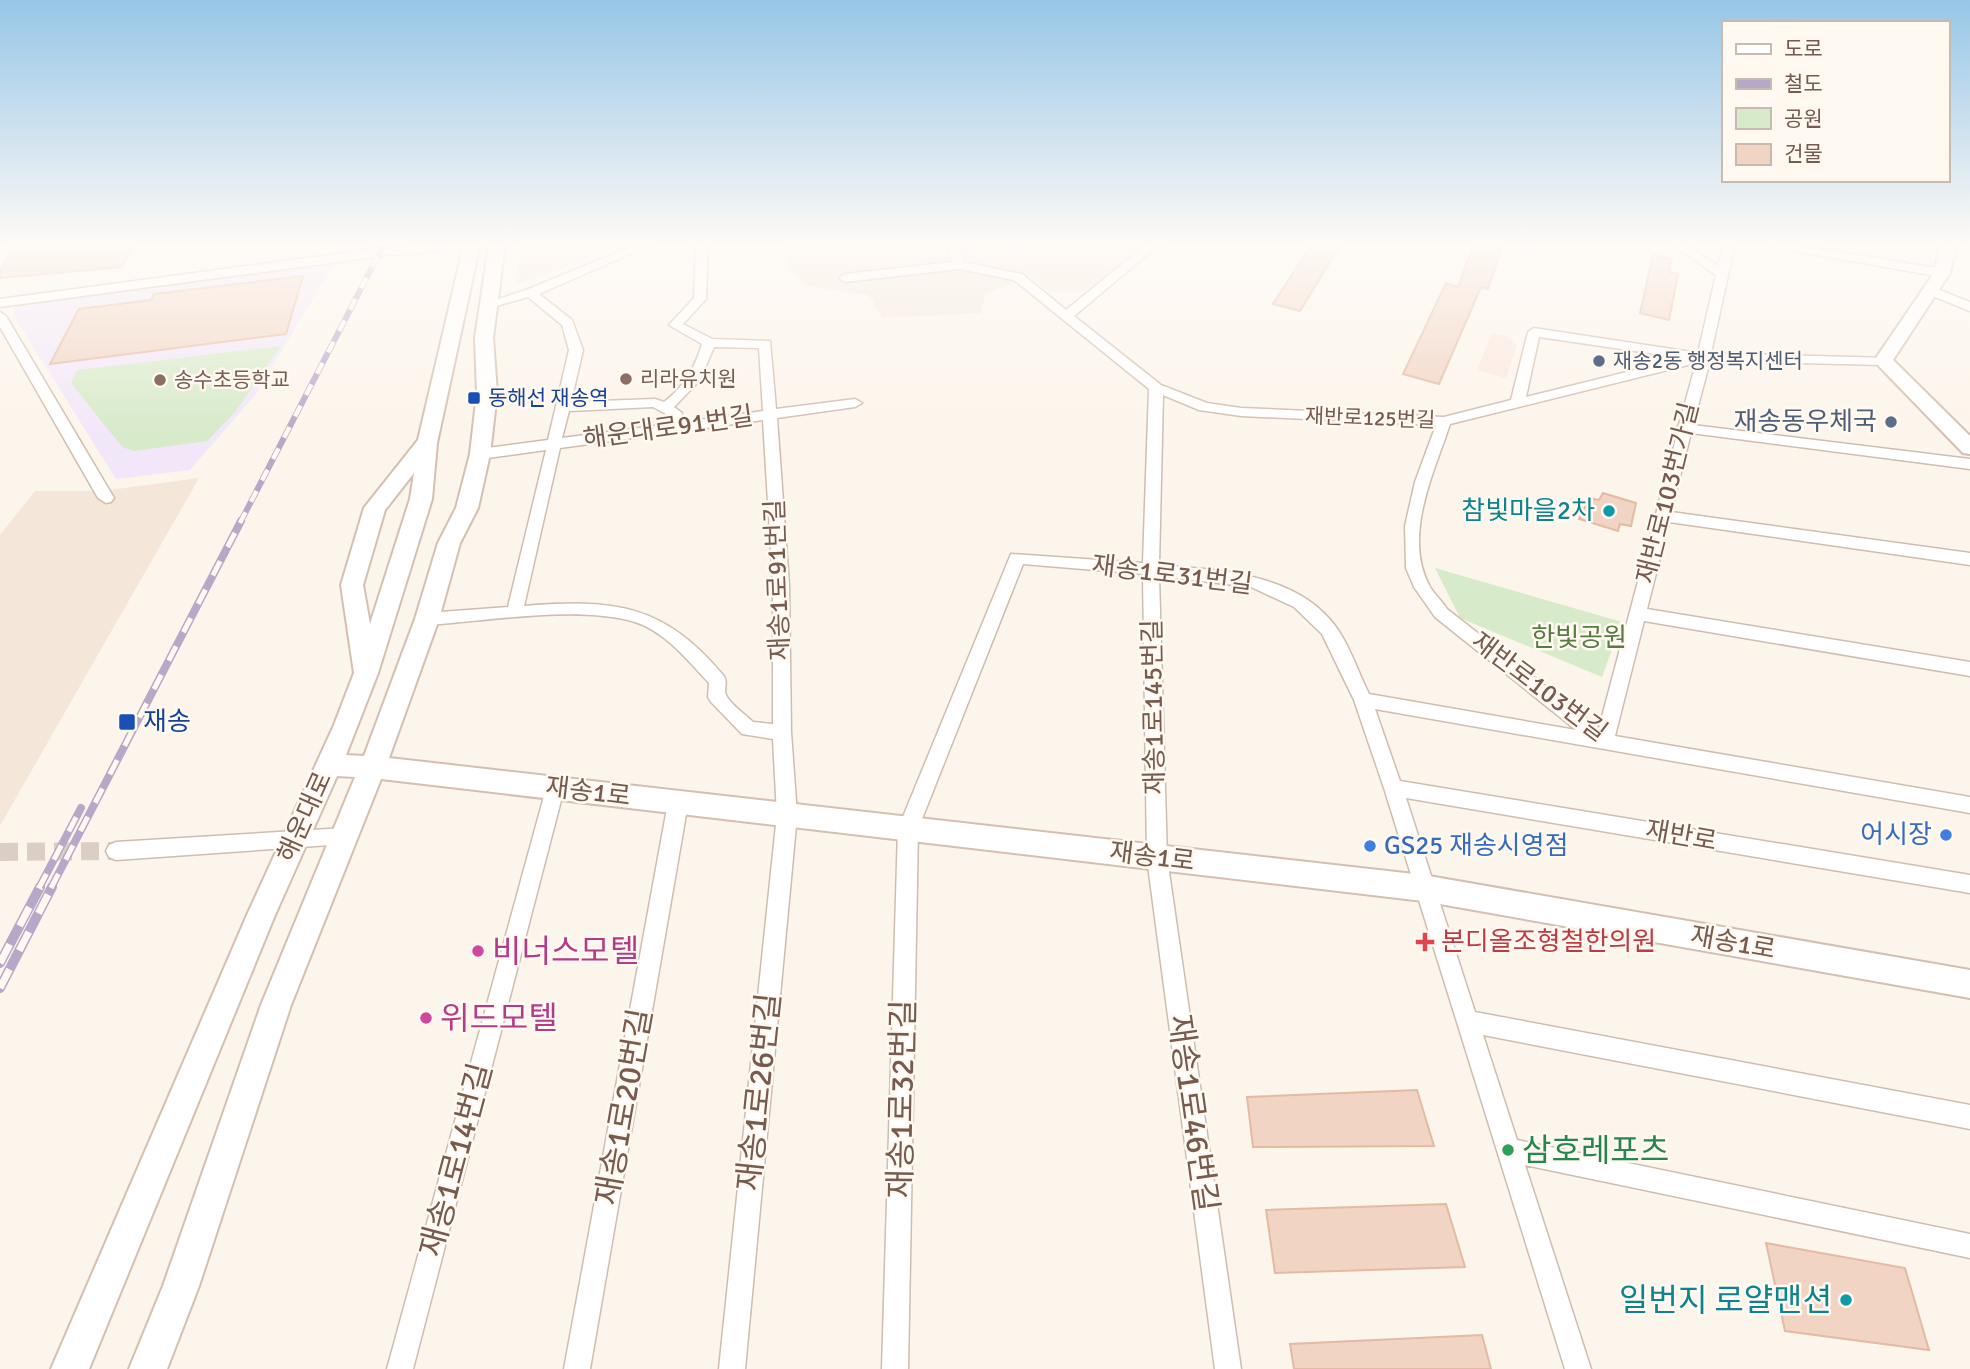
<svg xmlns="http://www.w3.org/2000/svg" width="1970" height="1369" font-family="Signika,'Noto Sans KR',sans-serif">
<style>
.residential{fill:#f4e7d9}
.commercial{fill:#fce7df}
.education{fill:#f2e7f9}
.green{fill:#d7eac9}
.building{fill:#f1d4c3;stroke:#e3baa3;stroke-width:2}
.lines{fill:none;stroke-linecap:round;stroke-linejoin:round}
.street-tunnel{stroke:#dbcec4;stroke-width:18;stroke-dasharray:18 9;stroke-linecap:butt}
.street-casing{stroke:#cfbdb0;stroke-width:3}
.secondary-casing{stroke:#d4bfb0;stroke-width:4}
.street{fill:#fff;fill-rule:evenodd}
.secondary{fill:#fff;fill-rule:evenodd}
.rail-far2-casing{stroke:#b8a8c7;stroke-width:6}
.rail-far1-casing{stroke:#b8a8c7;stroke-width:8}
.rail-casing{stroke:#b8a8c7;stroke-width:10}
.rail-far2{stroke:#fff9f1;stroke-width:4.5;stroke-dasharray:12;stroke-linecap:butt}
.rail-far1{stroke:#fff9f1;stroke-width:5;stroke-dasharray:16;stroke-linecap:butt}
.rail{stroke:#fff9f1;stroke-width:7;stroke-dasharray:21;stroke-linecap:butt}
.service-dot{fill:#5c6f8a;stroke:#fff9f1;stroke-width:2.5}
.education-dot{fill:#8d6e63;stroke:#fff9f1;stroke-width:2.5}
.transit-dot{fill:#1a4fb4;stroke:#fff9f1;stroke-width:2.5}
.culture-dot{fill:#0f9aa8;stroke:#fff9f1;stroke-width:2.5}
.shop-dot{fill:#3f7fe0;stroke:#fff9f1;stroke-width:2.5}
.health-dot{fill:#e0444e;stroke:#fff9f1;stroke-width:2.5}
.hotel-dot{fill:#d1479c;stroke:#fff9f1;stroke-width:2.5}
.leisure-dot{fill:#2e9e5b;stroke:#fff9f1;stroke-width:2.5}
.labels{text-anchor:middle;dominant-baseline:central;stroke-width:5;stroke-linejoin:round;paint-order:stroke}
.far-service-label{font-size:21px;fill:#4e5e75;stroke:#fff9f1;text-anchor:start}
.far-education-label{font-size:21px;fill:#785e54;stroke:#fff9f1;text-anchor:start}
.far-transit-label{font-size:21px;fill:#164399;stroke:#fff9f1;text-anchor:start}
.far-street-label{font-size:21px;fill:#775b4e;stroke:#fff9f1}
.service-label{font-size:26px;fill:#4e5e75;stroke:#fff9f1;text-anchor:end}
.street-label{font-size:26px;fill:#775b4e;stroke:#fff9f1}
.culture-label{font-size:26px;fill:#0d838f;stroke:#fff9f1;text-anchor:end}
.park-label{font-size:26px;fill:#577d45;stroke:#fff9f1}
.transit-label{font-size:26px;fill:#164399;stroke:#fff9f1;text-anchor:start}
.shop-label{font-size:26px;fill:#366cbe;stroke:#fff9f1;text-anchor:end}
.health-label{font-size:26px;fill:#be3a42;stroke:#fff9f1;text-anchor:start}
.near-hotel-label{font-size:32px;fill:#b23c85;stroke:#fff9f1;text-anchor:start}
.near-street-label{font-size:32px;fill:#775b4e;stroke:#fff9f1}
.near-leisure-label{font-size:32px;fill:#27864d;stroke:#fff9f1;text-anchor:start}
.near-culture-label{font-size:32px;fill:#0d838f;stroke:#fff9f1;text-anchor:end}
</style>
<rect width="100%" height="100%" fill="#fcf5eb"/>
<g class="residential">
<path d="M521 244H630L515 285Z"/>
<path d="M820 244H1175L1083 291 1050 292 1029 276 985 294 981 313 882 318 869 295 806 286 787 264 784 246Z"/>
<path d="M199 478 1 824H0V535L35 491H102Z"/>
</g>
<path class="commercial" d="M1492 333 1508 337 1517 345 1506 378 1477 370Z"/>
<path class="education" d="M335 262 256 394 190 470 116 479 14 316 13 305Z"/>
<g class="green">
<path d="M281 346 236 411 207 441 134 451 122 447 71 383 77 370Z"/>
<path d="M1435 568 1622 622 1602 677 1460 618Z"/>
</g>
<g class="building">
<path d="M16 244H134L122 267 0 278V270Z"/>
<path d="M1312 244H1338L1335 248 1338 249 1300 311 1273 304Z"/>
<path d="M1474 244H1503L1488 289 1481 287 1439 384 1403 374 1446 283 1458 287Z"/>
<path d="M1653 255 1672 259 1669 272 1678 274 1669 320 1640 313Z"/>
<path d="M303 276 286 334 50 364 79 309 151 300 154 294Z"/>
<path d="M1603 493 1636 503 1631 526 1620 524 1618 531 1579 519 1589 498 1599 500Z"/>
<path d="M1417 1090 1434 1146 1253 1147 1247 1097Z"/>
<path d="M1446 1204 1465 1267 1275 1273 1266 1210Z"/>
<path d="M1766 1243 1905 1268 1929 1350 1785 1331Z"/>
<path d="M1482 1335 1491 1369H1294L1290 1344Z"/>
</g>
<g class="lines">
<path class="street-tunnel" d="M0 852 116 851"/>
<g class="street-casing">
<g id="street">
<path d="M439 244H486L480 247 390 255 0 307V299L390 247Z"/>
<path d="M638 244H653L539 294 572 320 583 350 571 402 655 399 664 402C684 387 695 368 702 344L669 325 694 298 696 244H708L706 299 683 324 712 339 770 341 776 409 855 399 862 403 855 407 777 418 789 584 791 732 797 815 745 1369H719L777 815 773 739 742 734 711 702 708 697 709 683C688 661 666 632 635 622 577 605 488 621 427 625L419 619 427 613 508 607 546 450 480 459 473 454 480 449 548 440 569 350 562 325 528 297 489 308 483 304 526 290ZM714 347 759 348 763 411 683 422 682 413 674 407 700 380ZM653 407 668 415 670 424 562 438 569 411ZM763 420 773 584V724L753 722C746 715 730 704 726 695 723 688 729 682 723 675 663 603 612 599 524 606L560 448Z"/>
<path d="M946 244H958L964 262 1022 274 1066 310 1147 244H1160L1074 316 1161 385 1207 403 1241 408 1444 417 1511 400 1528 332 1534 328 1698 353 1716 275 1672 244H1685L1718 266 1723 244H1735L1711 353 1888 358 1890 361 1883 365 1710 361 1693 425 1970 459V469L1691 433 1671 512 1970 553V565L1669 522 1647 609 1970 662V676L1644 621 1615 736 1970 797V813L1375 709 1400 781 1970 875V893L1406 798 1475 1012 1970 1105V1129L1483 1035 1517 1140 1970 1234V1258L1525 1165 1591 1369H1565L1384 788 1354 700 1322 634 1294 607 1251 587 1159 576 1167 858 1241 1369H1215L1147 858 1143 574 1023 564 918 829 908 1369H882L898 829 1011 554 1143 563 1149 389 1014 280 959 269 845 282 839 278 845 274 952 262ZM1539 337 1683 358 1526 397ZM1696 363 1679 425 1676 428 1678 431 1599 728 1447 609C1442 601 1435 595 1430 587 1402 537 1434 473 1450 424ZM1163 395 1199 410 1241 416 1436 425 1415 482 1405 526 1406 568 1414 587 1435 617 1576 730 1369 694C1358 672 1350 646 1336 627 1297 573 1219 570 1159 565Z"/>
<path d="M1766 244H1791L1942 269 1948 273 1942 277 1772 247Z"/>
<path d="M1932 287 1970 302V311L1928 294 1926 291Z"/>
<path d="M0 312 6 316 114 498 111 502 106 503 98 498 0 327Z"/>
<path d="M555 781 562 783 564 789 413 1369H387L546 789 548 783Z"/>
<path d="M678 795 685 797 688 803 590 1369H564L668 803 671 797Z"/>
<path d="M345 828 352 830 355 836 352 842 345 844 116 860 109 857 106 851 109 845 116 842Z"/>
</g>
</g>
<g class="secondary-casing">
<g id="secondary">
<path d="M464 244H480L437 443 432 499 378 673 346 755 364 756 415 619 438 543 456 508 470 454 477 393 475 338 489 244H505L493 338 497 393 490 454 478 508 460 543 439 619 389 758 1423 875 1970 970V998L1423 901 381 779 291 1005 199 1286 167 1369H129L163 1286 261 1005 355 777 337 776 275 915 89 1369H51L247 915 334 725 354 673 341 585 364 508 418 440ZM414 473 410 499 370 624 363 585 385 510Z"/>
<path d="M1940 244H1956L1950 273 1893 360 1970 436V454L1963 453 1874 361 1934 273Z"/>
</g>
</g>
<use href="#street" class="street"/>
<use href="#secondary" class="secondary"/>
<g class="rail-far2-casing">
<path id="rail-far2" d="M240 523 384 244"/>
</g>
<g class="rail-far1-casing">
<g id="rail-far1">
<path d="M39 888 81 808"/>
<path d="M51 888 241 521"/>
</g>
</g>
<g class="rail-casing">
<g id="rail">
<path d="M0 963 40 887"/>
<path d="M0 988 52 887"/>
</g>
</g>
<use href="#rail-far2" class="rail-far2"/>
<use href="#rail-far1" class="rail-far1"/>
<use href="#rail" class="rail"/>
</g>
<linearGradient id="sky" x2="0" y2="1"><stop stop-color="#97c6e7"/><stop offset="0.56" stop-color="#fefaf6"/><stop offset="1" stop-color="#fefaf6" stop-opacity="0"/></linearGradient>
<rect width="1970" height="435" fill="url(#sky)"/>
<g class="service-dot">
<circle cx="1599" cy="361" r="7"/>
<circle cx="1891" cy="422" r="7"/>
</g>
<g class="education-dot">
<circle cx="626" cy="379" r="7"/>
<circle cx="160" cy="380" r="7"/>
</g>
<g class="transit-dot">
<rect x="467" y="391" width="14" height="14" rx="3.5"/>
<rect x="118" y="713" width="18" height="18" rx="3.5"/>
</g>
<g class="culture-dot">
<circle cx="1609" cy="511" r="7"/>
<circle cx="1846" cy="1300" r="7"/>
</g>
<g class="shop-dot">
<circle cx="1946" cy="835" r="7"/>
<circle cx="1370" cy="846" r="7"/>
</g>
<path class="health-dot" d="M1421.5 931.5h7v7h7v7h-7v7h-7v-7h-7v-7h7z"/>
<g class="hotel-dot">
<circle cx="478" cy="951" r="7"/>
<circle cx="426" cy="1018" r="7"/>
</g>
<circle class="leisure-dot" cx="1508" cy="1150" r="7"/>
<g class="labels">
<g class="far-service-label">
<text x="1613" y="361">재송2동 행정복지센터</text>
</g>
<g class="far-education-label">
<text x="640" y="379">리라유치원</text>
<text x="174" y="380">송수초등학교</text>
</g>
<g class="far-transit-label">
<text x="488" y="398">동해선 재송역</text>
</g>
<g class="far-street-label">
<text transform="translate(1370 418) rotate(2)">재반로125번길</text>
</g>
<g class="service-label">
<text x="1877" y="422">재송동우체국</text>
</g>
<g class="street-label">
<text transform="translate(668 428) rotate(-8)">해운대로91번길</text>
<text transform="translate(1668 493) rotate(-76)">재반로103번가길</text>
<text transform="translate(1172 575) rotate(7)">재송1로31번길</text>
<text transform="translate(778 580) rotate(-92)">재송1로91번길</text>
<text transform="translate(1539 687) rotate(37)">재반로103번길</text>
<text transform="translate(1154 707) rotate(-91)">재송1로145번길</text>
<text transform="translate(588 792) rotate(7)">재송1로</text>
<text transform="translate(305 817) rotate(-66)">해운대로</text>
<text transform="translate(1681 836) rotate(10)">재반로</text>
<text transform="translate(1152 857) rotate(7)">재송1로</text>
<text transform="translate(1733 943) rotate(10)">재송1로</text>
</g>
<g class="culture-label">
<text x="1595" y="511">참빛마을2차</text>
</g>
<g class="park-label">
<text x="1579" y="638">한빛공원</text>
</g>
<g class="transit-label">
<text x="143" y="722">재송</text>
</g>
<g class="shop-label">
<text x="1932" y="835">어시장</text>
<text x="1384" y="846" text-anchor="start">GS25 재송시영점</text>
</g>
<g class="health-label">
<text x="1441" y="942">본디올조형철한의원</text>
</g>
<g class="near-hotel-label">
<text x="492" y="951">비너스모텔</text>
<text x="440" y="1018">위드모텔</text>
</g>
<g class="near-street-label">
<text transform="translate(759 1092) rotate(-84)">재송1로26번길</text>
<text transform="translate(902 1099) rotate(-89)">재송1로32번길</text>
<text transform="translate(624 1107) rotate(-80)">재송1로20번길</text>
<text transform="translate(1193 1113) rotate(82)">재송1로46번길</text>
<text transform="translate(456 1160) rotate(-75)">재송1로14번길</text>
</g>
<g class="near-leisure-label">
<text x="1522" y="1150">삼호레포츠</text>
</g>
<g class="near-culture-label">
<text x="1832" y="1300">일번지 로얄맨션</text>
</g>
</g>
<rect x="1722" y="21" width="228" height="161" fill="#fff9f1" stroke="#c9bab0" stroke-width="2"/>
<rect x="1736" y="44" width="35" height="10" fill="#ffffff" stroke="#c9bab0" stroke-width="2"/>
<text x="1784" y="56" font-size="21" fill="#775b4e">도로</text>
<rect x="1736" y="79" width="35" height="10" fill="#b8a8c7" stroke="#c9bab0" stroke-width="2"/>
<text x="1784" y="91" font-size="21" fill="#775b4e">철도</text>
<rect x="1736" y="108" width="35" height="21" fill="#d7eac9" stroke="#c9bab0" stroke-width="2"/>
<text x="1784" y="126" font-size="21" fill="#775b4e">공원</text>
<rect x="1736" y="144" width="35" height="21" fill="#f1d4c3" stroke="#c9bab0" stroke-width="2"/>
<text x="1784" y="161" font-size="21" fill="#775b4e">건물</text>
</svg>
